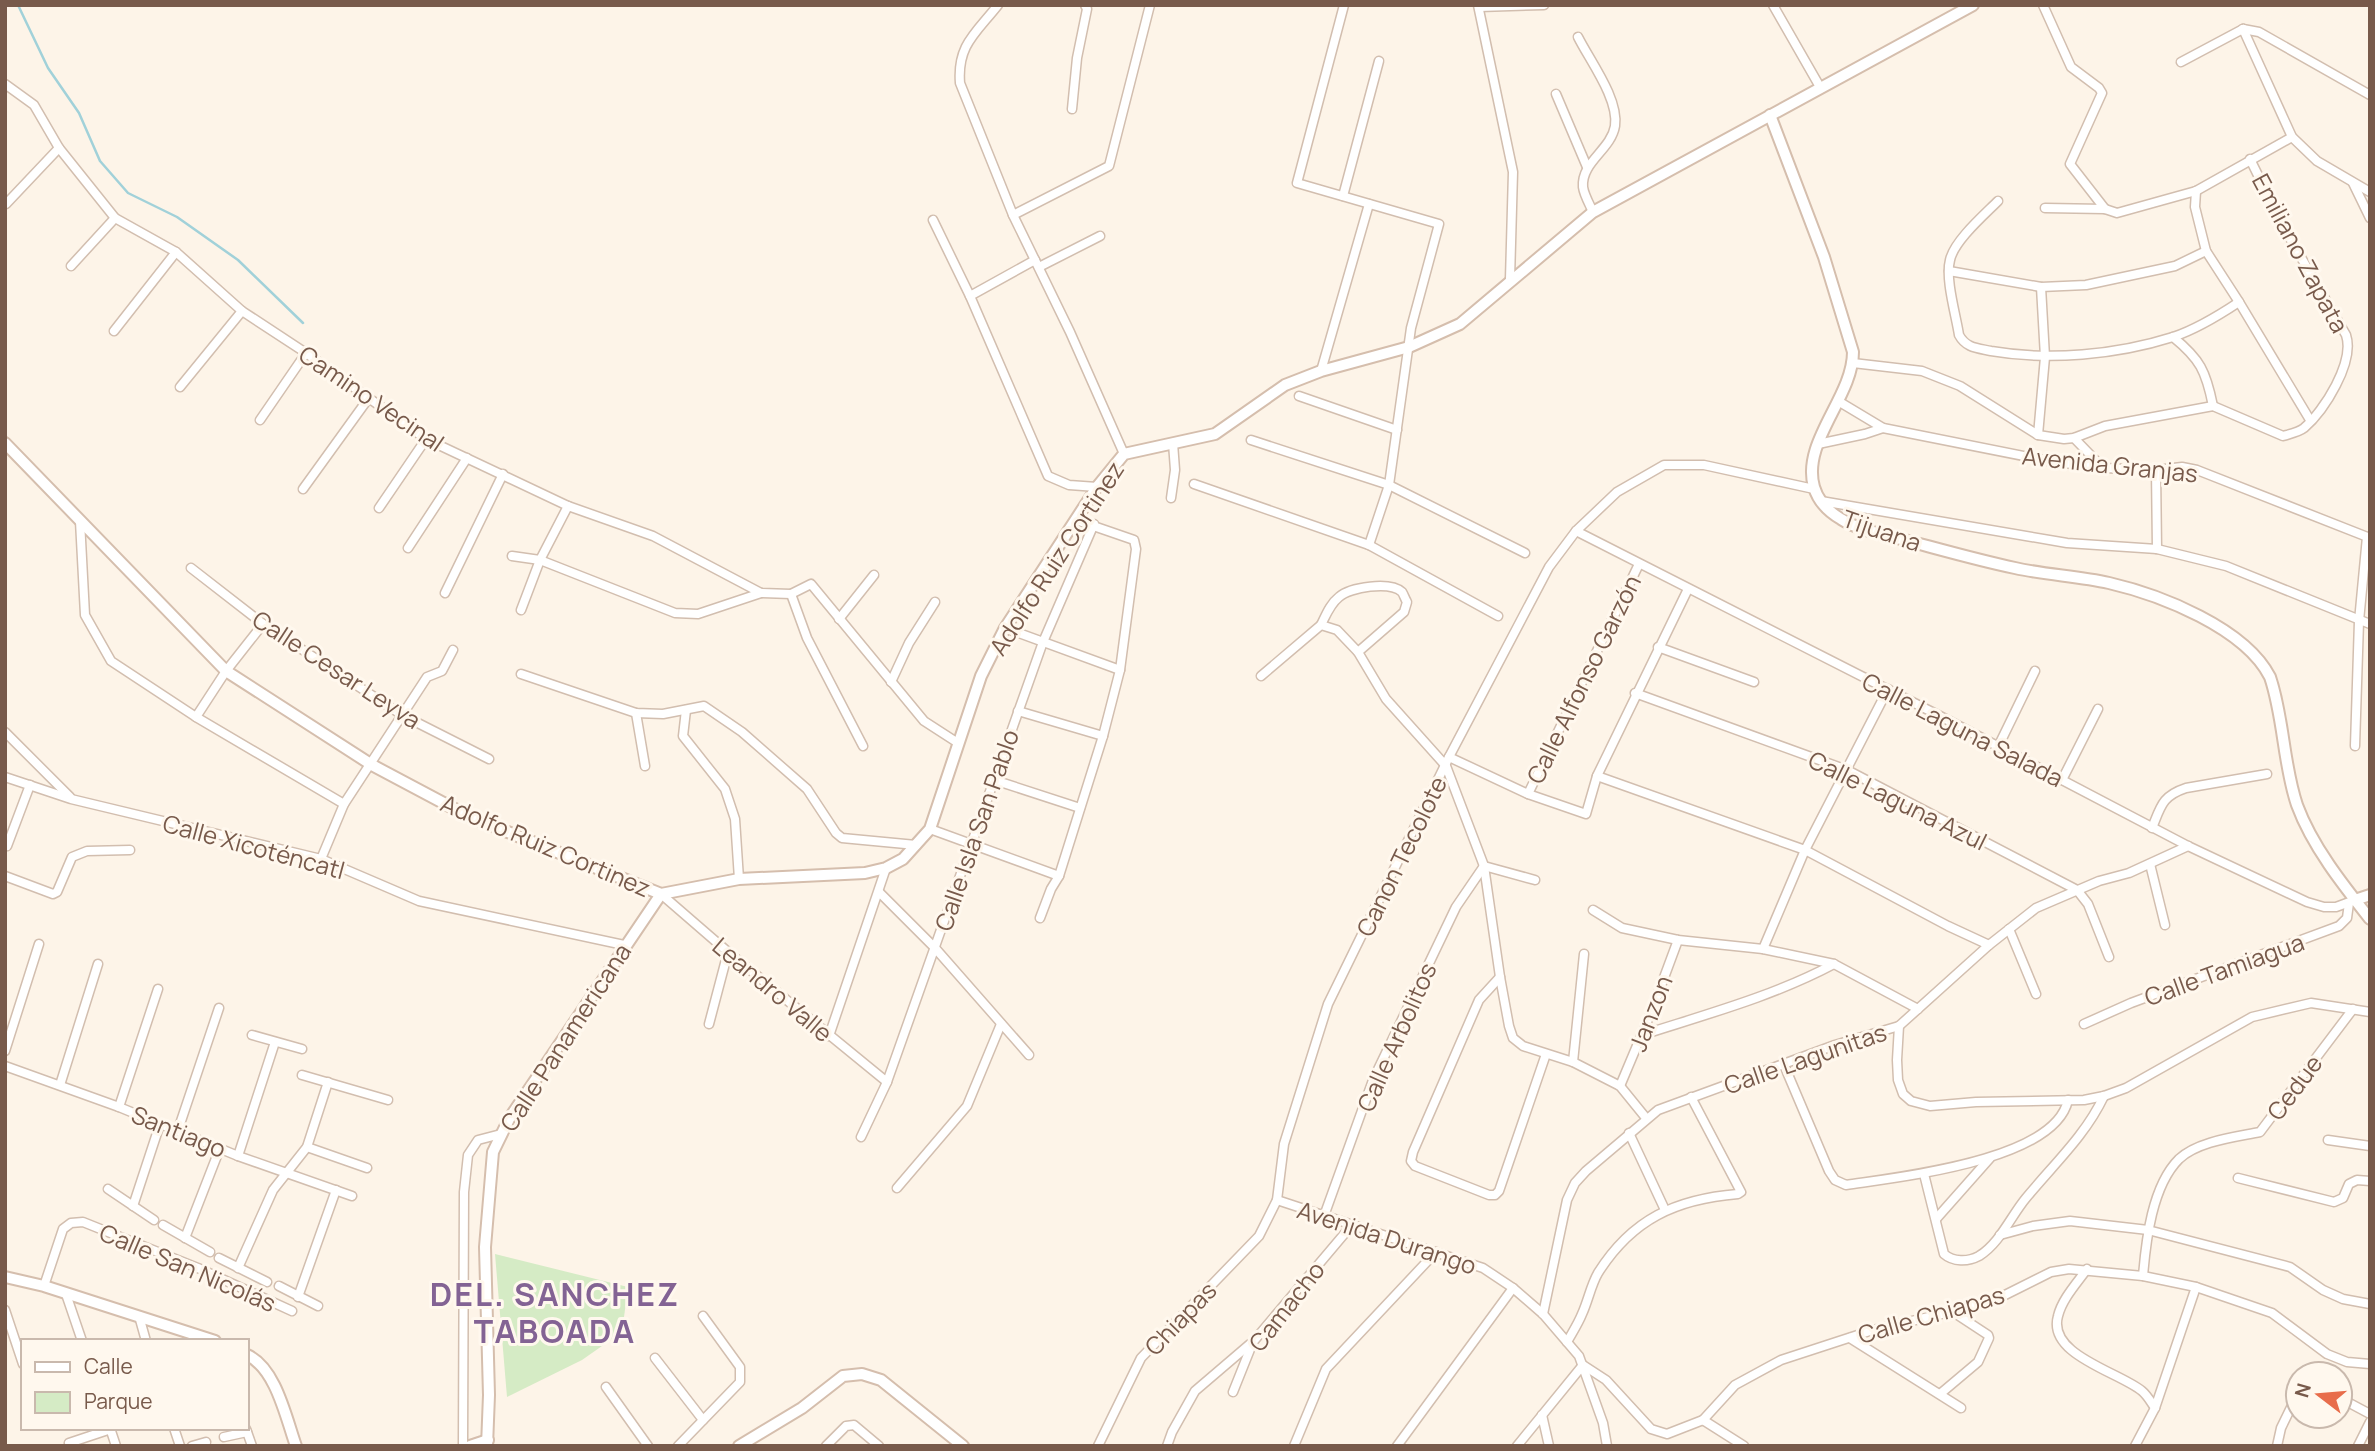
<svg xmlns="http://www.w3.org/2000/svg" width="2375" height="1451" font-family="Manrope,sans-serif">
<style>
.green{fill:#d5ebc5}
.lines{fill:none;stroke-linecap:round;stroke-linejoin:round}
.stream{stroke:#a1d1d9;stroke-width:2.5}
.street-casing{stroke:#d2beaf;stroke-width:11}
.secondary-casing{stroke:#d5bead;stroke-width:14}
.street{stroke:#fff;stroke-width:8}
.secondary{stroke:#fff;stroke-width:10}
.labels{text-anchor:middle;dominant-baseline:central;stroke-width:6;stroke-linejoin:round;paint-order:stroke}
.street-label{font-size:24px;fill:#785a4b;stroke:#fff8ee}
.district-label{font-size:32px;font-weight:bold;letter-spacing:2px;fill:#836394;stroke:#fff8ee}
</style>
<rect width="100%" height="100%" fill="#fdf4e8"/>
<path class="green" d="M495 1254 628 1287 622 1332 582 1360 507 1397Z"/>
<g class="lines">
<path class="stream" d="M18 5 48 68 79 113 100 161 128 193 177 217 238 260 303 323"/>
<g class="street-casing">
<g id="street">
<path d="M998 5C976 33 957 45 960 83L1013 215 1070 332 1124 454"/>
<path d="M1344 5 1297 183 1439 224 1411 328 1389 485 1369 545"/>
<path d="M1478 5 1513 172 1510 279"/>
<path d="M1773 5 1820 87"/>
<path d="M2043 5 2071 67 2099 88 2102 93 2070 164 2105 209"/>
<path d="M1479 7 1544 5"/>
<path d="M2243 29 2292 137 2317 161 2370 192"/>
<path d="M2243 29 2259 32 2370 95"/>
<path d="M1578 37C1590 61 1619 99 1615 126 1611 150 1581 162 1583 187 1584 195 1590 205 1593 212"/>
<path d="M2181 62 2243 29"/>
<path d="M5 84 34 105 59 148 115 218 176 252 242 311 306 353 426 439 568 506 653 536 761 593 791 594 811 584 924 721 958 743"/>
<path d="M1556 94 1587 167"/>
<path d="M1072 109 1077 58 1087 9 1085 5"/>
<path d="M2353 183 2370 218"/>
<path d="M2196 191 2195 207 2206 251 2239 302 2310 420"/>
<path d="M1343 196 1379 61"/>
<path d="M1998 201C1984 215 1954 241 1950 260 1945 279 1956 315 1959 335 1966 348 1977 348 1991 351 2049 361 2116 355 2173 337 2197 329 2218 316 2239 302"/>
<path d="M6 204 59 148"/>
<path d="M2045 208 2105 209 2117 213 2196 191 2292 137"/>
<path d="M1013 215 1109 166 1150 5"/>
<path d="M933 220 970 296"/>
<path d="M1035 260 970 296 1048 476 1069 485 1097 487"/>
<path d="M71 266 115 218"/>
<path d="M1039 267 1100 236"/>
<path d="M1949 271 2041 287 2086 285 2175 266 2206 251"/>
<path d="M114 331 176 252"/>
<path d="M2173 337C2200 359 2206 371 2213 406"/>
<path d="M1853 363 1922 371 1960 386 2038 435 2064 439 2074 438 2105 426 2213 406 2283 436C2290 434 2299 432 2304 428 2324 411 2355 362 2346 335L2284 228 2250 159"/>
<path d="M1321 371 1369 204"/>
<path d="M180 387 242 311"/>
<path d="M1299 396 1397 430"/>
<path d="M1838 401 1883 428 2049 461 2103 468 2156 470 2182 467 2197 470 2370 538"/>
<path d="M260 420 306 353"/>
<path d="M2038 435 2045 357 2041 287"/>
<path d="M2074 438 2103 468"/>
<path d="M1251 440 1389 485 1525 553"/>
<path d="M1818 444 1865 434 1883 428"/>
<path d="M2156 470 2157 549"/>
<path d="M1194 484 1369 545 1498 616"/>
<path d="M303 489 368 399"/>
<path d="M1171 498 1175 470 1173 443"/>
<path d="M1821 501 2067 543 2157 549 2226 566 2370 624"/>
<path d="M379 508 426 439"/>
<path d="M80 521 85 615 111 661 196 717 344 804"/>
<path d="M1576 531 1938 715 2188 846 2307 902 2324 907H2336L2355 900"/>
<path d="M408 548 467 458"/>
<path d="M512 556 540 560 675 613 698 614 761 593"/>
<path d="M191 568 263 624 402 715 489 759"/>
<path d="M445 593 503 474"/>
<path d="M791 594 807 638 863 746"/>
<path d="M521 610 540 560 568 506"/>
<path d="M839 619 874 575"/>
<path d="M1321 625C1326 615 1330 604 1339 597 1350 587 1390 581 1402 592 1404 595 1405 599 1407 602L1404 612 1358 652"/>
<path d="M1005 628 1120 670"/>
<path d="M1658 647 1754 682"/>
<path d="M521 674 636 713 663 714 704 706 742 732 807 789 836 833 842 838 916 845"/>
<path d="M1261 676 1321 625 1337 630 1358 652 1386 699 1446 766 1484 866 1500 977 1509 1026 1513 1038 1523 1046 1573 1062 1620 1086 1646 1118"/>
<path d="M891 682 909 643 935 602"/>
<path d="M1635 693 1847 770 2077 890 2088 904 2109 957"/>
<path d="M686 710 683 736 725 789 735 819 739 879"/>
<path d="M1018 711 1103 736"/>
<path d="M636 713 645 766"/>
<path d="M196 717 226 671 263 624"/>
<path d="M5 732 70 797"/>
<path d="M2355 746 2359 621 2367 537"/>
<path d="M1998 747 2035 671"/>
<path d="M1449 757 1528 794 1586 814 1597 776 1688 589"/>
<path d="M1597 776 1805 850 1948 926 1989 945"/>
<path d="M5 777 71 799 321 859 419 901 624 945"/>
<path d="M994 780 1080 808"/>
<path d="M2062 780 2098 709"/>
<path d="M1528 794 1639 564"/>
<path d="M2152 828C2161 806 2162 796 2186 788L2267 774"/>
<path d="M930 829 1059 876"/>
<path d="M7 846 30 785"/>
<path d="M321 859 344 804 427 677 442 671 453 650"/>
<path d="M2150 864 2165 925"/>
<path d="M1484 866 1535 880"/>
<path d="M5 876 53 894 57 892 72 857 87 851 130 850"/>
<path d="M879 892 935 948 1029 1055"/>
<path d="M661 894 728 952 887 1082"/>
<path d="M1593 910 1622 928 1678 940 1763 949 1834 964 1918 1009"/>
<path d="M1040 918 1051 889 1059 876 1103 736 1120 670 1136 549 1134 540 1076 520"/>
<path d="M2009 929 2036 994"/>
<path d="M1763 949 1805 850 1888 689"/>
<path d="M1500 977 1479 1000 1413 1152 1411 1161 1415 1166 1489 1195H1495L1499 1191 1546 1054"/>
<path d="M709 1024 728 952"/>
<path d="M2084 1024 2131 1003 2339 926 2347 918 2349 903"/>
<path d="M1899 1026 1897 1060 1898 1080 1903 1094 1911 1101 1930 1106 1976 1102 2084 1100 2104 1096 2126 1088 2252 1017 2311 1003 2370 1012"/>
<path d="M252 1035 302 1049"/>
<path d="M1642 1035C1707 1014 1774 996 1834 964"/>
<path d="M829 1036 886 868"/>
<path d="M5 1051 39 944"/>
<path d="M1573 1062 1584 954"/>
<path d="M1784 1065 1829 1171 1835 1180 1846 1185C1898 1177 2055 1161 2068 1100"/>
<path d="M5 1066 119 1107 238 1156 352 1196"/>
<path d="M302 1075 388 1100"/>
<path d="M60 1085 98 964"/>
<path d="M1620 1086 1652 1010 1678 940"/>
<path d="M119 1107 158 989"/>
<path d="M178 1130 219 1008"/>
<path d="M1629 1133 1665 1210"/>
<path d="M861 1137 887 1082 1043 642 1094 524"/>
<path d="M2328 1140 2370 1146"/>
<path d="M307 1147 367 1168"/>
<path d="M238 1156 275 1042"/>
<path d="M1924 1174 1944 1254C1953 1262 1968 1262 1979 1256 2000 1243 2011 1216 2026 1198 2054 1164 2085 1136 2104 1096"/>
<path d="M2238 1178 2334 1202 2343 1198 2349 1184 2357 1180 2370 1181"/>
<path d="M897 1188 967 1106 1001 1024"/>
<path d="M108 1189 154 1220"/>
<path d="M1277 1200 1483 1268 1513 1288 1543 1314 1579 1356 1603 1423 1607 1446"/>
<path d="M133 1206 160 1124"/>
<path d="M1324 1216 1373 1080 1456 907 1484 866"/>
<path d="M1936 1219 1990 1158"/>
<path d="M163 1225 210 1252"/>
<path d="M2000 1235 2033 1226 2070 1221 2148 1230 2290 1267 2323 1290 2343 1299 2370 1304"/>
<path d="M185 1238 220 1148"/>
<path d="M219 1258 267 1282"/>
<path d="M238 1268 273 1190 307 1147 328 1082"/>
<path d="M2087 1269C2077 1283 2062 1299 2058 1316 2047 1355 2119 1372 2142 1391 2147 1395 2151 1402 2155 1408"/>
<path d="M2143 1276C2146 1240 2152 1186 2179 1159 2198 1141 2236 1137 2260 1132L2353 1009"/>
<path d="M44 1286 63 1229 71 1223 83 1222 198 1268 292 1311"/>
<path d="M279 1286 318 1306"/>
<path d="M66 1294 82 1341"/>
<path d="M298 1297 336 1190"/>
<path d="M5 1310 23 1364"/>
<path d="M1543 1314 1567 1200 1575 1183 1586 1171 1658 1110 1835 1045 1899 1026 1989 945 2036 908 2099 881 2129 873 2188 846"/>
<path d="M139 1316 146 1341"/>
<path d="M1850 1338 1961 1408"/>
<path d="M1567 1342C1572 1333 1578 1324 1582 1314 1588 1301 1591 1285 1598 1273 1632 1219 1676 1199 1738 1194L1741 1192 1691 1097"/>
<path d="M655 1358 703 1420"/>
<path d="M606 1387 648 1446"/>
<path d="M1233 1392 1253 1342 1351 1226"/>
<path d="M1940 1394 1978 1362 1989 1338 1988 1335 1953 1312"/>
<path d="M2340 1398 2370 1414"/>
<path d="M1542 1415 1549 1446"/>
<path d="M1703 1420 1735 1385 1781 1360 1873 1330 1989 1303 2051 1272 2069 1269 2143 1276 2196 1287 2272 1313 2327 1354 2347 1362 2370 1364"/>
<path d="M110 1428 116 1446"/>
<path d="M174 1428 180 1446"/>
<path d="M246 1429 252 1446"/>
<path d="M224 1437 247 1432"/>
<path d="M69 1443 111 1429"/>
<path d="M192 1446 206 1442"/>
<path d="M463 1446 464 1192 468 1155 478 1140 501 1134"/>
<path d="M678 1446 740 1382V1367L703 1316"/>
<path d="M826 1446 846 1426 854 1425 879 1446"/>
<path d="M1098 1446 1141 1358 1259 1236 1277 1200 1284 1144 1328 1004 1449 757 1549 567 1576 531 1617 492 1664 465H1704L1814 489"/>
<path d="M1167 1446 1172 1432 1195 1391 1250 1344"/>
<path d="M1294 1446 1326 1369 1436 1252"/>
<path d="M1397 1446 1513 1288"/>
<path d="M1517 1446 1583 1365 1606 1380 1651 1429 1667 1434 1703 1420 1744 1446"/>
<path d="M2135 1446 2155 1408 2196 1287"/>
<path d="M2277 1446 2281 1428 2298 1393"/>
<path d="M2358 1446 2370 1422"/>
</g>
</g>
<g class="secondary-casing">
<g id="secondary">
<path d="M1770 115 1824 257 1853 352C1853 397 1801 442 1814 487 1818 501 1829 512 1841 519 1858 530 1882 534 1901 539 1939 549 1977 560 2015 568 2046 575 2078 576 2109 583 2161 595 2245 628 2270 677 2284 718 2283 764 2297 805 2312 846 2343 885 2370 919"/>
<path d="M5 443 226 671 372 765 468 816 661 894 739 879 865 873 886 868 903 859 930 829 981 676 1005 628 1097 487 1124 454 1215 434 1285 385 1321 371 1409 347 1460 324 1593 212 1973 5"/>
<path d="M2355 900 2370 895"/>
<path d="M5 1277 44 1286 215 1341"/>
<path d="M247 1355C276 1368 286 1418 296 1446"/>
<path d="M470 1446 488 1440"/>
<path d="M487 1446 489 1395 485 1247 493 1152 509 1119 661 894"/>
<path d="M739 1446 802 1408 843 1376 862 1374 881 1380 963 1446"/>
</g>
</g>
<use href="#street" class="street"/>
<use href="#secondary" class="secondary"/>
</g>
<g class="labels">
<g class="street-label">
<text transform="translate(2301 253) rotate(62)">Emiliano Zapata</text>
<text transform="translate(372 398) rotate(34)">Camino Vecinal</text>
<text transform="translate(2110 464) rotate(6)">Avenida Granjas</text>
<text transform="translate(1882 530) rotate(19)">Tijuana</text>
<text transform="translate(1056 558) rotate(-57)">Adolfo Ruiz Cortinez</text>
<text transform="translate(337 669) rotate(33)">Calle Cesar Leyva</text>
<text transform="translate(1583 679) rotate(-64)">Calle Alfonso Garzón</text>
<text transform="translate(1963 729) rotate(27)">Calle Laguna Salada</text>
<text transform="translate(1898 800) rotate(26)">Calle Laguna Azul</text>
<text transform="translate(976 830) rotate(-71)">Calle Isla San Pablo</text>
<text transform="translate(546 845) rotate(23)">Adolfo Ruiz Cortinez</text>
<text transform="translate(254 846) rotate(15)">Calle Xicoténcatl</text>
<text transform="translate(1401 856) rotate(-64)">Canon Tecolote</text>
<text transform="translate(2224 969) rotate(-20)">Calle Tamiagua</text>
<text transform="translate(773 989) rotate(40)">Leandro Valle</text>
<text transform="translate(1650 1013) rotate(-69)">Janzon</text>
<text transform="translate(565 1037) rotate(-57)">Calle Panamericana</text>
<text transform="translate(1396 1037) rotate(-66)">Calle Arbolitos</text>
<text transform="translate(1805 1058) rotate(-19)">Calle Lagunitas</text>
<text transform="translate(2294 1087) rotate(-53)">Cedue</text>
<text transform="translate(179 1131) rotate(22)">Santiago</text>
<text transform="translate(1387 1237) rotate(18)">Avenida Durango</text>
<text transform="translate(188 1267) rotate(23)">Calle San Nicolás</text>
<text transform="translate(1286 1306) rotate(-52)">Camacho</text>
<text transform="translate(1931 1314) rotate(-16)">Calle Chiapas</text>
<text transform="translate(1180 1318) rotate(-46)">Chiapas</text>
</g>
<g class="district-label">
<text x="555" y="1294">DEL. SANCHEZ<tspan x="555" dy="37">TABOADA</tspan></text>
</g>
</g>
<rect width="2375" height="1451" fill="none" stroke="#785a4b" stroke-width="14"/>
<rect x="21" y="1339" width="228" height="91" fill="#fff8ee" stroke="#c9b9ad" stroke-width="2"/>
<rect x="35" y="1362" width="35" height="10" fill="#ffffff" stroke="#c9b9ad" stroke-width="2"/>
<text x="84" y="1374" font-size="21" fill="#785a4b">Calle</text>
<rect x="35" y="1392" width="35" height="21" fill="#d5ebc5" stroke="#c9b9ad" stroke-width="2"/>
<text x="84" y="1409" font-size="21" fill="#785a4b">Parque</text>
<g transform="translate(2319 1395) rotate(286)"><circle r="33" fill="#fff8ee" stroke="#c9b9ad" stroke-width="2"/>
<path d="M0-5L12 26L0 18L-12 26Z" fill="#e86d4b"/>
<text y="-10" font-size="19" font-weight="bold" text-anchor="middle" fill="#785a4b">N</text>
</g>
</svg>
